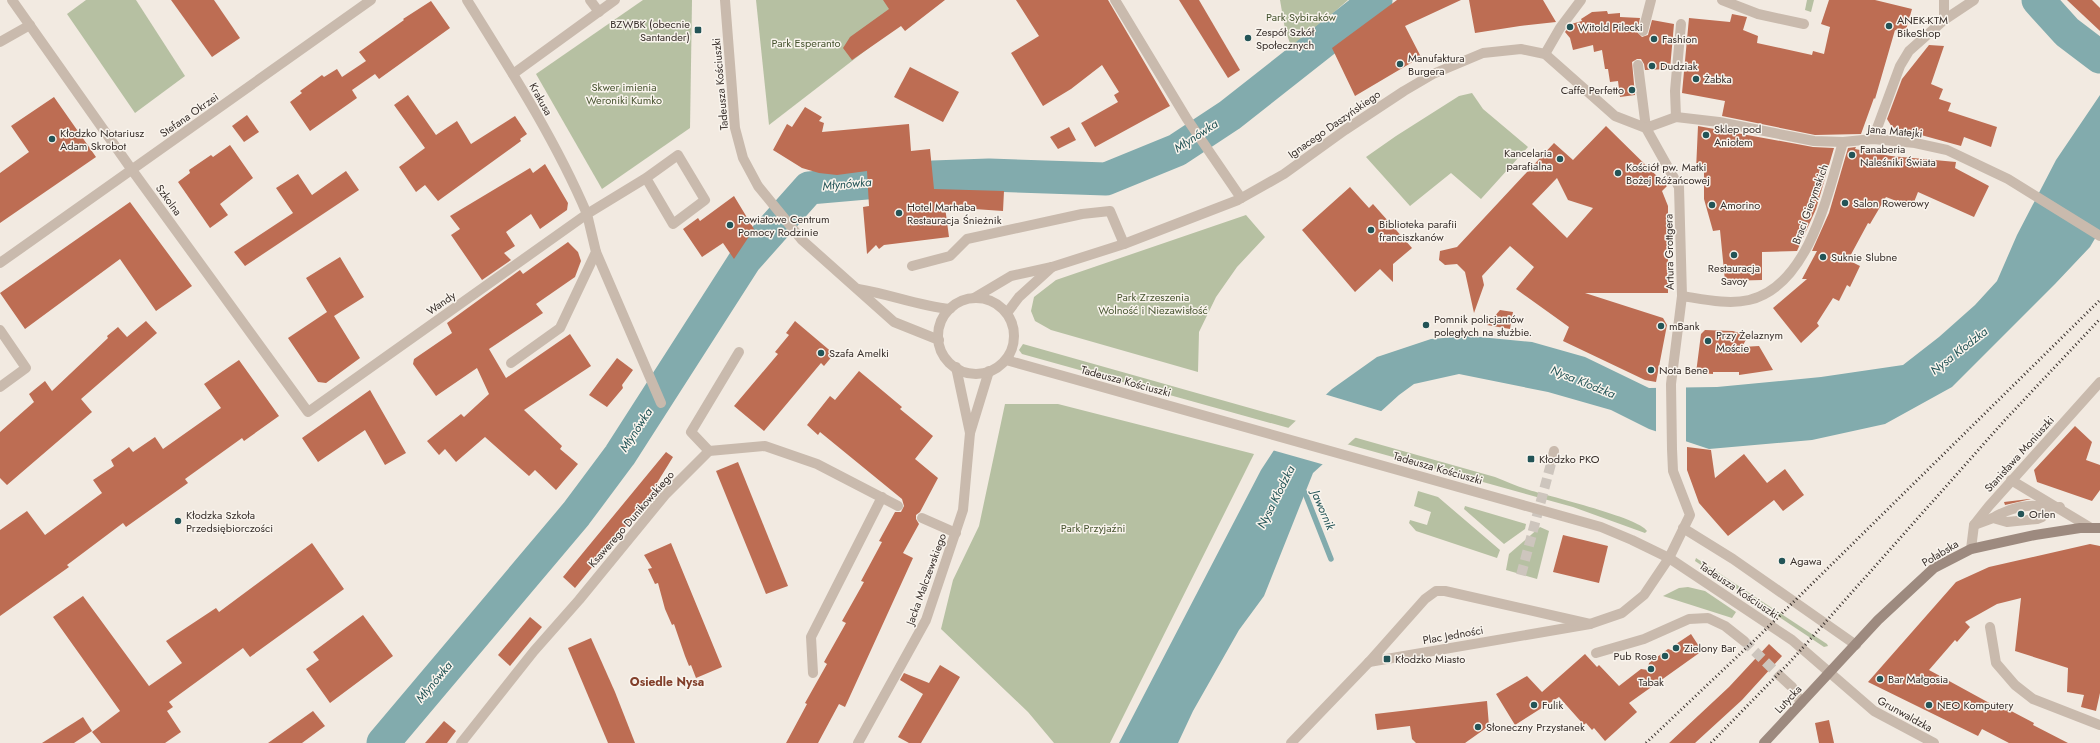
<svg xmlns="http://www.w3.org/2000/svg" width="2100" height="743" font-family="Jost,sans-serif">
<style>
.green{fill:#b6c0a2}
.water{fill:#82abad}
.pier{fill:#f2eae1}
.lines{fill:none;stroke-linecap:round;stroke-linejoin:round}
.stream{stroke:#82abad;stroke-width:5.5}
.river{stroke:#82abad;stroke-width:33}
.building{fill:#bd6d53;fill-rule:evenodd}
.pedestrian-tunnel{stroke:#cdc5bd;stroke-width:10;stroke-dasharray:10 5;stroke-linecap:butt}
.service{stroke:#c9baad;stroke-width:10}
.pedestrian{stroke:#c9baad;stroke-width:10}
.minor{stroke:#c9baad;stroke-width:10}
.tertiary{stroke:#c9baad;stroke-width:10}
.secondary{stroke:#9d8a7f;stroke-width:10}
.rail{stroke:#382f2b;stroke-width:3;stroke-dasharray:1 3;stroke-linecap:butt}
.poi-dot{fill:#235457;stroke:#f9f4ed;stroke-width:1.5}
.labels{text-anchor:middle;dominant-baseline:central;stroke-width:3;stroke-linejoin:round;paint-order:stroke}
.park-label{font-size:11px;fill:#485531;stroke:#f9f4ed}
.poi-label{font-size:11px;fill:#382f2b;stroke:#f9f4ed;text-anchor:start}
.street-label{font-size:11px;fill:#382f2b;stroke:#f9f4ed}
.water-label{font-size:12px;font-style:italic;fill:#235457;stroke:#f9f4ed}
.neighbourhood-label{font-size:12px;font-weight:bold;fill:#823f2a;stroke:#f9f4ed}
</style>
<rect width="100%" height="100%" fill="#f2eae1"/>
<g class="green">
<path d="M86 0H136L185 76 135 113 67 14Z"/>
<path d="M643 0H692L690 128 602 189 536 74Z"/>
<path d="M756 0H931L769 125Z"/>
<path d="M1280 0H1348L1292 49 1285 29Z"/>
<path d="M1807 0H1814L1811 12 1805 10Z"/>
<path d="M1472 93 1483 109 1528 147 1481 199 1451 173 1410 206 1366 157 1396 136 1459 96Z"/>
<path d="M1246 215 1265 237 1237 267 1216 297 1199 332 1198 372 1051 330 1035 321 1031 311 1034 297 1056 280Z"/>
<path d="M1023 344 1495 477C1506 481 1516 486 1526 489 1547 496 1638 517 1647 531L1645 533 1573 507 1022 354 1019 350Z"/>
<path d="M1005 404H1058L1254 454 1110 743H1054L1028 712 941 629 953 580 979 526Z"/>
<path d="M1418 491 1438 497 1500 550 1497 558 1416 531 1409 523 1410 520 1427 525 1431 512 1414 506Z"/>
<path d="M1465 506 1526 524 1525 529 1504 544 1464 509Z"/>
<path d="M1540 527 1549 531 1537 579 1506 570 1509 554Z"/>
<path d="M1696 558 1827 644 1828 646 1824 647 1695 561Z"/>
<path d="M1688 587 1705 591 1736 612 1732 618 1663 596 1679 588Z"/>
</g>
<path class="water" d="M2100 95V230L2090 247 2055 284 1952 387 1885 424 1812 440 1709 449 1649 429 1611 410 1548 392 1459 374 1414 384 1399 395 1313 473 1264 596 1239 630 1193 711 1178 743H1119L1261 470 1286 432 1332 389 1377 357 1431 339 1469 336 1532 342 1585 357 1649 388 1717 387 1821 377 1903 365 1939 337 1975 305 1997 281 2017 235 2056 160Z"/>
<g class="pier">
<path d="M1686 385V443L1656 433V386Z"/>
<path d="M1324 394 1384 412 1325 465 1272 450 1285 431Z"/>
</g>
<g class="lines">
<path class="stream" d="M1301 488 1305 493 1331 559"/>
<g class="river">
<path d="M2038 0 2067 32 2100 57"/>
<path d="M933 177 989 175 1106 179 1177 150 1230 115 1376 0"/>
<path d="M383 743 576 514 620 455 745 260 809 188 912 179"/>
</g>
</g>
<g class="building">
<path d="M171 0H214L240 38 212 57Z"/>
<path d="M883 0H945L905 31 901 26 852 60 843 48 850 37 889 9Z"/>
<path d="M1016 0H1108L1170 106 1095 147 1081 123 1118 102 1114 95 1119 92 1102 65 1071 89 1043 106 1011 53 1039 36Z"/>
<path d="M1179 0H1199L1240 70 1228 78Z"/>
<path d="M1397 0H1461L1405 26 1421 57 1355 96 1332 48Z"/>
<path d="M1469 0H1543L1556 22 1520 26 1475 33Z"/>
<path d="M1829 0H1875L1912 9 1905 33 1895 30 1875 99 1874 98 1861 134 1815 135 1722 116 1725 101 1682 93 1689 18 1730 22 1732 14 1747 17 1743 30 1758 36 1757 43 1812 55 1813 51 1824 54 1830 27 1821 24Z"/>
<path d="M2067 0H2092L2100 8V31Z"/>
<path d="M431 1 450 28 379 79 375 74 352 90 357 98 310 131 290 102 302 93 300 91 322 75 324 77 337 69 342 77 366 61 359 52 404 20 403 19Z"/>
<path d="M1607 11 1608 14 1620 13V17L1640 18 1637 32 1642 37 1648 35 1652 20 1674 24 1670 69 1645 70 1644 64 1641 59H1637L1632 62 1635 95 1620 97 1618 81 1610 82 1608 69H1605L1602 50 1594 52 1593 45 1573 50 1570 38 1565 32 1571 24 1582 21 1581 19 1592 12Z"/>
<path d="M1929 45 1944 46 1931 84 1943 89 1939 99 1951 103 1948 111 1997 127 1991 147 1964 137 1961 146 1892 127 1887 119 1902 79Z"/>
<path d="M910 67 959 92 943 122 894 97Z"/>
<path d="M408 95 436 135 457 121 471 144 515 116 527 134 520 139 521 141 438 201 425 185 416 192 399 167 425 148 394 105Z"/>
<path d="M54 97 96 157 0 223V173L29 152 11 126Z"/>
<path d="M805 107 822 117 819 121 824 123 822 132 909 124 911 151 930 149 934 189 1004 191 1003 211 945 207 949 237 884 245 879 249 876 245 867 254 863 207 869 206 867 171 837 175 819 173 802 168 773 150 787 124 792 127Z"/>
<path d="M247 115 259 132 244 142 232 126Z"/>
<path d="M1606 126 1667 186 1662 191 1668 206V293H1585L1663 318 1667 325 1656 382 1645 380 1563 341 1569 327 1516 289 1534 267 1510 246 1482 276 1484 285 1474 313 1465 272 1457 264 1445 265 1439 260 1440 251 1457 247 1554 143 1573 160ZM1557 178 1568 200 1593 208 1567 238 1532 204Z"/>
<path d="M1698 126 1813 147 1834 148 1816 209 1797 251 1762 252V280L1725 281 1720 230 1713 231 1704 199V170H1696Z"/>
<path d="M1069 127 1076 140 1058 149 1050 137Z"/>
<path d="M230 145 253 178 220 204 228 215 210 228 178 182 190 173 189 170 211 155 213 157Z"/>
<path d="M1856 147 1855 149 1891 156 1956 162 1955 168 1989 186 1974 217 1918 192 1912 207 1886 197 1870 224 1868 223 1848 260 1860 266 1850 287 1847 285 1839 301 1833 298 1817 323 1819 326 1801 343 1773 308 1807 279H1802L1817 251H1812L1829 213 1848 148Z"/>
<path d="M545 164 568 203 567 210 540 229 531 214 506 232 515 246 504 253 511 260 482 280 451 235 460 229 450 216 530 168 533 173Z"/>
<path d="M346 171 359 190 245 266 234 252 293 213 276 188 298 174 312 195Z"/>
<path d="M1350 187 1369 208 1373 204 1412 248 1393 264V282L1380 269 1355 292 1302 230Z"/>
<path d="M734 196 754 229 734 259 723 243 702 257 683 229 698 218 700 221Z"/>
<path d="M130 202 192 286 156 311 120 259 25 329 0 293Z"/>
<path d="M568 242 578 252 581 261 575 277 536 304 543 313 489 349 506 378 570 334 591 366 524 410 562 446 560 449 578 464 556 490 535 470 529 476 485 437 456 462 445 449 439 455 427 441 461 414 464 417 489 394 477 368 436 396 413 364 414 359 452 333 447 323 520 270 523 274Z"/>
<path d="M340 257 364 297 334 316 360 358 326 383 318 382 288 338 327 312 306 278Z"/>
<path d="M1500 310 1513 312 1510 329 1487 325Z"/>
<path d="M146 321 157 333 81 399 92 412 7 485 0 478V432L34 402 29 394 45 381 52 391 108 338 107 336 118 327 127 337Z"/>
<path d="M795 321 834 354 824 366 821 363 764 431 734 406 778 354 775 352 789 335 786 333Z"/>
<path d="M1705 330 1733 331 1748 336 1742 347 1759 346 1773 370 1739 375V372H1713V374L1696 373 1701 334Z"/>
<path d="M617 358 633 370 622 385 623 388 607 407 589 395Z"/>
<path d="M239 360 279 416 244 441 242 438 185 479 188 483 126 527 123 523 67 565 69 567 0 616V530L27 511 45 535 102 493 93 480 114 466 111 460 129 447 133 452 155 437 163 449 221 408 204 384Z"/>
<path d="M859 371 902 407 900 409 933 436 915 459 938 478 920 512 916 515V519L919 524 903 553 913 558 845 707 839 704 818 743H786L807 704 805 703 827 664 824 662 846 623 842 621 864 582 861 581 882 542 879 541 895 512H901L904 506 902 499 820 432 818 435 807 425 830 396 835 400Z"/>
<path d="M370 390 406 453 385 465 365 430 318 462 302 438Z"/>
<path d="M2075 426 2092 442 2086 460 2100 465V490L2092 501 2037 482 2034 470Z"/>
<path d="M1687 447 1711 450 1715 478 1744 454 1767 483 1785 469 1804 495 1783 511 1774 500 1728 536 1699 503 1687 470Z"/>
<path d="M666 452 673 457 652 491 654 492 575 588 563 577Z"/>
<path d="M738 462 788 586 766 594 716 471Z"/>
<path d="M2029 499H2031L2005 505 2004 502Z"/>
<path d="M1563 535 1608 546 1599 583 1553 572Z"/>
<path d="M312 543 344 589 250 657 243 648 169 702 173 707 167 711 181 732 165 743H101L92 732 120 711 53 617 83 596 149 686 182 663 166 641 216 608 219 612Z"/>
<path d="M671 543 722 667 696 678 691 665 689 666 685 656 674 624 672 625 665 609 658 583 655 584 648 569 652 568 644 555Z"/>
<path d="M2090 544 2100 546V693L2096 711 2081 707 2084 695 2067 692 2068 668 2015 651 2021 598 1997 604 1965 622 1970 627 1957 642 1955 640 1929 670 1993 705 1994 702 2034 723 2033 725 2068 743H2009L1982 729 1978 736 1868 682 1956 582 1989 567Z"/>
<path d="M363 615 393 656 330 703 306 669 319 660 313 652Z"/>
<path d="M530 617 542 627 510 666 498 655Z"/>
<path d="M1691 634 1702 651 1629 703 1637 712 1605 741 1594 728 1592 730 1586 723 1584 725 1559 697 1515 725 1496 694 1527 676 1542 692 1585 654 1597 667 1599 665 1619 686 1641 669 1648 670 1649 663 1668 649 1674 651 1676 644Z"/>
<path d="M591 638 615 692 635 743H608L568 648Z"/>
<path d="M1769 644 1782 656 1742 700 1695 743H1669L1729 687Z"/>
<path d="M940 665 960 677 921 743H909L898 737 923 694 900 680 904 673 929 683Z"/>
<path d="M1487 701 1489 726 1465 743H1416L1412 739 1410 726 1377 730 1375 714Z"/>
<path d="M313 711 325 726 302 743H268Z"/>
<path d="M83 717 92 731 74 743H42Z"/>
<path d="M1829 720 1834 743H1819L1815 723Z"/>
<path d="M444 721 456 731 447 743H425Z"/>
</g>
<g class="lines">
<g class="pedestrian-tunnel">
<path d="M1521 575 1552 460"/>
<path d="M1744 641 1780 676"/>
</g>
<g class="service">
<path d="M590 0 599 12"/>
<path d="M1115 0 1187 119 1241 198"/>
<path d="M1944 20 1974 0"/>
<path d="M0 42 30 25"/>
<path d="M513 74 615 0"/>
<path d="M1676 117 1675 91 1681 24"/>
<path d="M912 266 950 256 967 239 1082 214 1110 211 1124 244"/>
<path d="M0 330 26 368 0 387"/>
<path d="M511 363 560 328 596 252 587 214 646 178 678 155 705 200 673 224 646 178"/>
<path d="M709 451 691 432 739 352"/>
<path d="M922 518 956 533"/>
<path d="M1993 518C2007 509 2032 501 2048 509"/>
<path d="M1974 525 1993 518 2007 522 2037 519 2042 517 2048 509 2060 507"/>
<path d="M1990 627 1996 663 2015 685 2033 699 2100 725"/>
<path d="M1369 662 1590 624 1622 613 1644 595 1669 558"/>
<path d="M813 673 811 637 882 497"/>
<path d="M461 743 534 651 579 600 665 495 709 451 765 446 817 464 898 506"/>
<path d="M1291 743 1369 662 1425 599 1436 591H1445L1590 624"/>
</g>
<g class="pedestrian">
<path d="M1722 0 1758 14 1804 24"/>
<path d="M1643 31 1651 0"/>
<path d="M1545 54 1560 28 1581 0"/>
<path d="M1638 65 1646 128"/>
<path d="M596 252 661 403"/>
<path d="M1552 460 1554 451"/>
<path d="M1596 653 1644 639 1689 619 1708 618 1725 626 1744 641"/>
<path d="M1780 676 1792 687 1801 703"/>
</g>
<g class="minor">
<path d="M12 0 132 170 308 412 587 214C555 139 510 69 467 0"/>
<path d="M1646 128 1676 117 1719 122 1814 141 1843 142 1873 139 1915 143 1947 150 2008 179 2100 236"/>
<path d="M1646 128 1679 187 1682 296 1671 384 1672 449 1673 471 1690 515 1669 558"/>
<path d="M1873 139 1900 66 1909 51 1944 20V0"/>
<path d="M0 263 371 0"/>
<path d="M1682 296C1702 299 1728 305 1749 300 1809 286 1828 193 1843 142"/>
<path d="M974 298 1011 276 1052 267 1124 244 1238 200 1284 174 1345 130 1404 91 1433 74 1483 53 1521 49 1545 54 1615 116 1646 128"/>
<path d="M1007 313 1019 297 1052 267"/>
<path d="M956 367 970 433"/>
<path d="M2011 480 2091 528"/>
<path d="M1971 549 1974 525 1989 506 2100 382"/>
<path d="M858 743 926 620 963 510 970 433 989 371"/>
</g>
<g class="tertiary">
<path d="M725 0 735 128 743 158 758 186 802 240 894 322 939 340"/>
<path d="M858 289C890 294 918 306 950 309"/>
<circle cx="976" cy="336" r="38"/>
<path d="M1006 360 1601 527 1632 540 1669 558 1792 640 1874 711 1934 743"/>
<path d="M1683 528 1733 559 1856 645"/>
</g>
<path class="secondary" d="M1764 743 1878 620 1934 568 1971 549 2035 535 2080 528H2100"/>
<g class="rail">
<path d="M1646 743 1759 636 2100 300"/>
<path d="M1711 743 1790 662 2005 420 2100 319"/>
</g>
</g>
<g class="poi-dot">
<circle cx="1889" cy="26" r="4"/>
<circle cx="1570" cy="27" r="4"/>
<rect x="694" y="26" width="8" height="8" rx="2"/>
<circle cx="1248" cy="38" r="4"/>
<circle cx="1654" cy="39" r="4"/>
<circle cx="1400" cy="64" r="4"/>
<circle cx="1652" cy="66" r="4"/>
<circle cx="1696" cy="79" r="4"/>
<circle cx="1632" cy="90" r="4"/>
<circle cx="1706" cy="135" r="4"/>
<circle cx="52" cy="139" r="4"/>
<circle cx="1852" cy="155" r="4"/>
<circle cx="1560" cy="159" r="4"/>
<circle cx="1618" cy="173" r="4"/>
<circle cx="1845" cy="203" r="4"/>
<circle cx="1712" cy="205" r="4"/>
<circle cx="899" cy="213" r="4"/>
<circle cx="730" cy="225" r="4"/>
<circle cx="1371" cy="230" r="4"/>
<circle cx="1734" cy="255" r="4"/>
<circle cx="1823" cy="257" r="4"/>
<circle cx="1426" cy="325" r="4"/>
<circle cx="1661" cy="326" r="4"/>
<circle cx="1708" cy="341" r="4"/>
<circle cx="821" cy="353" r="4"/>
<circle cx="1651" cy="370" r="4"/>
<rect x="1527" y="455" width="8" height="8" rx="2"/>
<circle cx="2021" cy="514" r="4"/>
<circle cx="178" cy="521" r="4"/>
<circle cx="1782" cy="561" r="4"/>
<circle cx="1676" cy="648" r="4"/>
<circle cx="1665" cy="656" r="4"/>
<rect x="1383" y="655" width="8" height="8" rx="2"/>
<circle cx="1651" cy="669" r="4"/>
<circle cx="1880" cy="679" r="4"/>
<circle cx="1534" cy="705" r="4"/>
<circle cx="1929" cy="705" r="4"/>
<circle cx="1478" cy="727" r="4"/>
</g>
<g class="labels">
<g class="park-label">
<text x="1301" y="17">Park Sybiraków</text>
<text x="806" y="43">Park Esperanto</text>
<text x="624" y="87">Skwer imienia<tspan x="624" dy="13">Weroniki Kumko</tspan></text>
<text x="1153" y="297">Park Zrzeszenia<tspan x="1153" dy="13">Wolność i Niezawisłość</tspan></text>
<text x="1093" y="528">Park Przyjaźni</text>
</g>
<g class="poi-label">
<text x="1897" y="20">ANEK-KTM<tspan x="1897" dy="13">BikeShop</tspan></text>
<text x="690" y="24" text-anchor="end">BZWBK (obecnie<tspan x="690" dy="13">Santander)</tspan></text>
<text x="1578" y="27">Witold Pilecki</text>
<text x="1256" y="32">Zespół Szkół<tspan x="1256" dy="13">Społecznych</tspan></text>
<text x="1662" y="39">Fashion</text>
<text x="1408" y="58">Manufaktura<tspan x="1408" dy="13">Burgera</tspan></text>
<text x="1660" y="66">Dudziak</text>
<text x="1704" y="79">Żabka</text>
<text x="1624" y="90" text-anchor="end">Caffe Perfetto</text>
<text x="1714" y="129">Sklep pod<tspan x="1714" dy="13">Aniołem</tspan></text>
<text x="60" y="133">Kłodzko Notariusz<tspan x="60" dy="13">Adam Skrobot</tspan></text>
<text x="1860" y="149">Fanaberia<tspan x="1860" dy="13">Naleśniki Świata</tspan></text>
<text x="1552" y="153" text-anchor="end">Kancelaria<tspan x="1552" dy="13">parafialna</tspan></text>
<text x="1626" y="167">Kościół pw. Matki<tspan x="1626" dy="13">Bożej Różańcowej</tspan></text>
<text x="1853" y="203">Salon Rowerowy</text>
<text x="1720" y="205">Amorino</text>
<text x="907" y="207">Hotel Marhaba<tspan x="907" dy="13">Restauracja Śnieżnik</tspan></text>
<text x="738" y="219">Powiatowe Centrum<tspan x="738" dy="13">Pomocy Rodzinie</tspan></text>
<text x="1379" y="224">Biblioteka parafii<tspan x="1379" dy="13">franciszkanów</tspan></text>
<text x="1831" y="257">Suknie Slubne</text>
<text x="1734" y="268" text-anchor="middle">Restauracja<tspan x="1734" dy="13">Savoy</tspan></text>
<text x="1434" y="319">Pomnik policjantów<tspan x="1434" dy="13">poległych na służbie.</tspan></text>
<text x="1669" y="326">mBank</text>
<text x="1716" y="335">Przy Żelaznym<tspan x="1716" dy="13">Moście</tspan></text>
<text x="829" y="353">Szafa Amelki</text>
<text x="1659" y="370">Nota Bene</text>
<text x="1539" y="459">Kłodzko PKO</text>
<text x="2029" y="514">Orlen</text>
<text x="186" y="515">Kłodzka Szkoła<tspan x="186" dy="13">Przedsiębiorczości</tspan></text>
<text x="1790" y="561">Agawa</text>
<text x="1684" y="648">Zielony Bar</text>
<text x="1657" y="656" text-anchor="end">Pub Rose</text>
<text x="1395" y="659">Kłodzko Miasto</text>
<text x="1888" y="679">Bar Małgosia</text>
<text x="1651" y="682" text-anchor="middle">Tabak</text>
<text x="1542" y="705">Fulik</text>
<text x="1937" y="705">NEO Komputery</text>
<text x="1486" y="727">Słoneczny Przystanek</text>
</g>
<g class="street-label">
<text transform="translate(720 84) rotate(-95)">Tadeusza Kościuszki</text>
<text transform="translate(541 99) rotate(61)">Krakusa</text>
<text transform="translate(189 115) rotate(-35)">Stefana Okrzei</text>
<text transform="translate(1334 124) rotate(-35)">Ignacego Daszyńskiego</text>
<text transform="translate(1895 131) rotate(5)">Jana Matejki</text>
<text transform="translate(169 200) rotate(54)">Szkolna</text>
<text transform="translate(1810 204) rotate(-70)">Braci Gierymskich</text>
<text transform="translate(1669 252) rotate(-91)">Artura Grottgera</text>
<text transform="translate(441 303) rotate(-35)">Wandy</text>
<text transform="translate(1126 381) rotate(15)">Tadeusza Kościuszki</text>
<text transform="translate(2019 454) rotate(-48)">Stanisława Moniuszki</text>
<text transform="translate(1438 468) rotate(16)">Tadeusza Kościuszki</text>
<text transform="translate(631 519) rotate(-49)">Ksawerego Dunikowskiego</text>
<text transform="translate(1940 553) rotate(-31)">Połabska</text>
<text transform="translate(926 579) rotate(-70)">Jacka Malczewskiego</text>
<text transform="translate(1739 590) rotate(34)">Tadeusza Kościuszki</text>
<text transform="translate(1453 635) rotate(-10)">Plac Jedności</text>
<text transform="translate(1788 699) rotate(-47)">Lutycka</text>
<text transform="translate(1905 714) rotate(29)">Grunwaldzka</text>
</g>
<g class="water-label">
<text transform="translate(1196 136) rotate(-33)">Młynówka</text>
<text transform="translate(847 184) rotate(-5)">Młynówka</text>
<text transform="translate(1959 351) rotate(-38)">Nysa Kłodzka</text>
<text transform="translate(1583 382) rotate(22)">Nysa Kłodzka</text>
<text transform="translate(636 430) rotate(-57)">Młynówka</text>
<text transform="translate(1276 497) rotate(-63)">Nysa Kłodzka</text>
<text transform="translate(1323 510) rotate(67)">Jawornik</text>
<text transform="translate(434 682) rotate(-50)">Młynówka</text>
</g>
<g class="neighbourhood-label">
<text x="667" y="682">Osiedle Nysa</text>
</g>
</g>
</svg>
